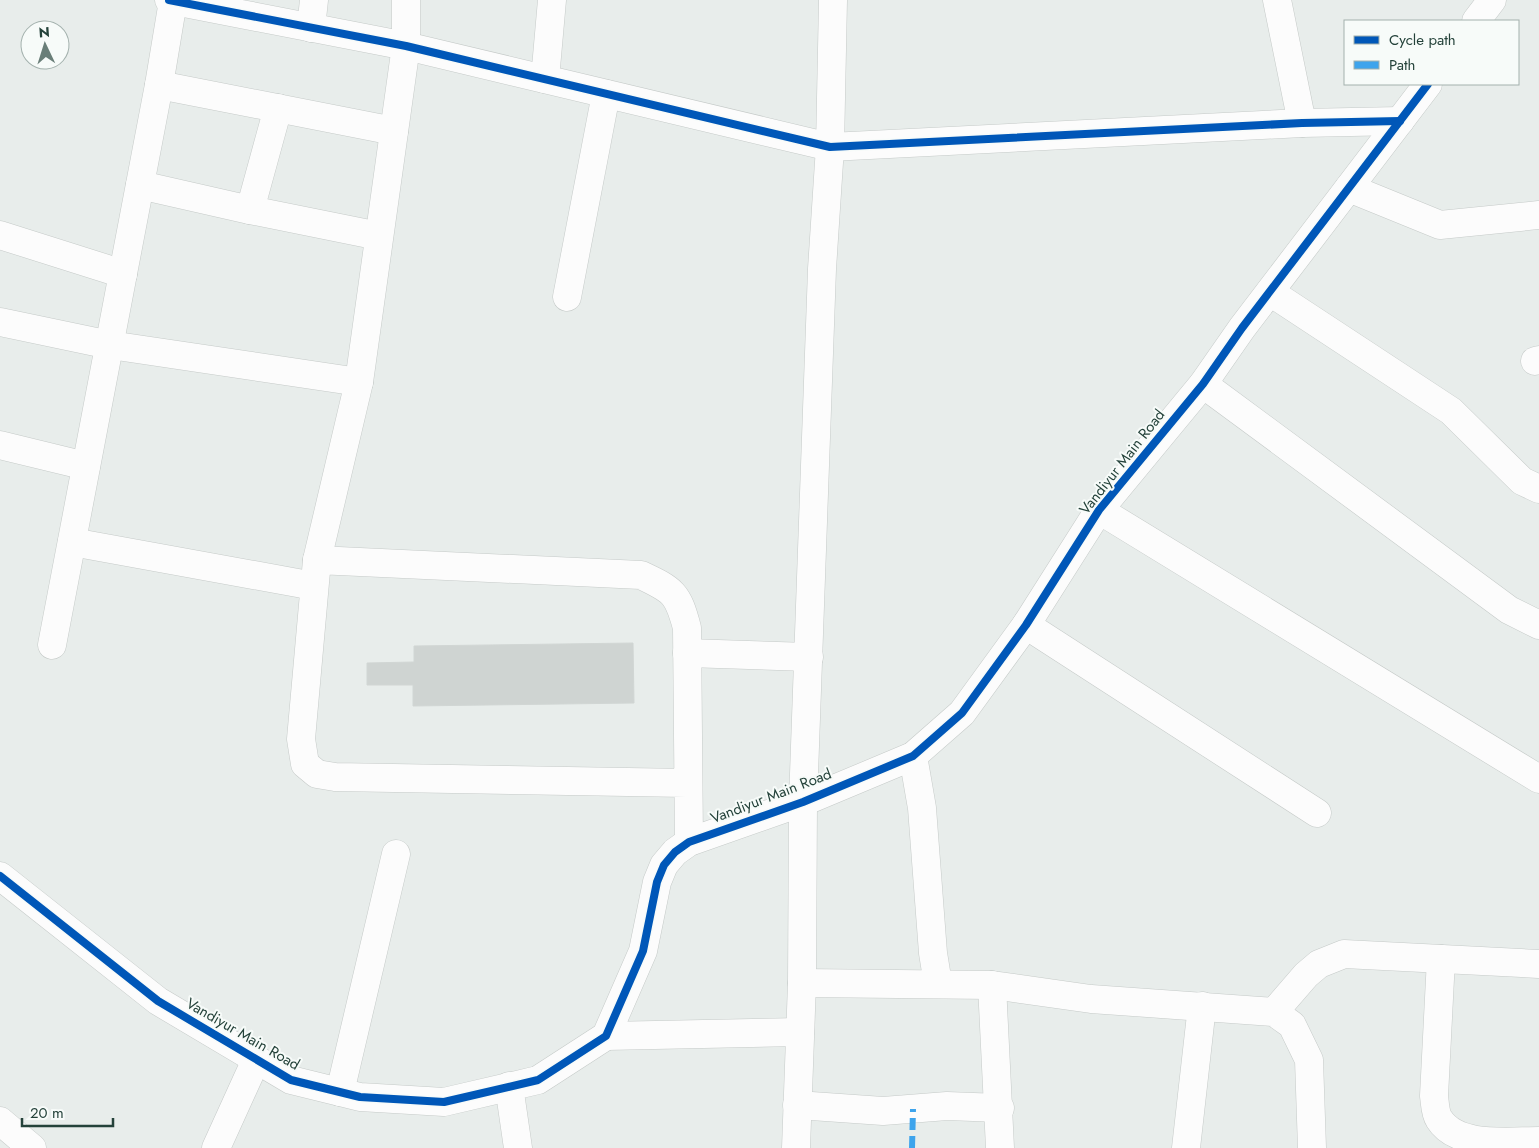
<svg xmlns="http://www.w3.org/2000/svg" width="1539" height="1148" font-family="Jost,sans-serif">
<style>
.building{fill:#cfd4d2;stroke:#d1d6d4}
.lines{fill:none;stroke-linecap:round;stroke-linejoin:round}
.minor-casing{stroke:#c5cac8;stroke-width:29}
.minor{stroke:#fcfcfc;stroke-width:28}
.quiet{stroke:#3ea4ec;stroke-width:6;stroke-dasharray:12 6;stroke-linecap:butt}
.cycleway-casing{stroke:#f7fbf9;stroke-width:11}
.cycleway{stroke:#0057b8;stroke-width:8}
.labels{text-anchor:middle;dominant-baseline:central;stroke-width:4;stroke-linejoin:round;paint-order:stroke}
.street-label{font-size:15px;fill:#24423a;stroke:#f7fbf9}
</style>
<rect width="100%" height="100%" fill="#e8edeb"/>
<path class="building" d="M633 643 634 703 413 706V685H367V663L414 662V646Z"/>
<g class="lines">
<g class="minor-casing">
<g id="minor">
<path d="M169 0 406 46 830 147 1302 123 1400 121"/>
<path d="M1277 0 1302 123"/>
<path d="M1476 21 1492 0"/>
<path d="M311 28 314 0"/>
<path d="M545 79 552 0"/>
<path d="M159 85 394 131"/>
<path d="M140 185 250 210 379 236"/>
<path d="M1349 188 1440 225 1539 215"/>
<path d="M250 210 278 108"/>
<path d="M0 235 123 274"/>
<path d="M1270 292 1451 411 1522 481 1539 489"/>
<path d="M567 297 606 94"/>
<path d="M0 322 110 345 359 382"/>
<path d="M1535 361 1539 360"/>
<path d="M1203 384 1509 610 1539 625"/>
<path d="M0 445 86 466"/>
<path d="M1099 510 1539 779"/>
<path d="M72 542 314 586"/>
<path d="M317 560 359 382 406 46V0"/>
<path d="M1026 625 1317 813"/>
<path d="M52 645 159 85 173 1"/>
<path d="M687 653 809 657"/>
<path d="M913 756 922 808 933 953 938 984"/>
<path d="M687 783 335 777 317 774 305 764 301 739 317 560 641 575C673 590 678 593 687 628L689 842"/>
<path d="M0 876 158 1001 291 1080 360 1097 444 1102 538 1080 606 1036 643 951 657 882 664 865 675 852 689 842 803 802 913 756 962 713 1026 625 1099 510 1203 384 1242 328 1428 84"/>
<path d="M1441 959 1434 1096C1435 1103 1435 1113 1439 1119 1457 1148 1507 1141 1539 1141"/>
<path d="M802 983 992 985 1091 999 1274 1012 1292 1025 1309 1060 1312 1148"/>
<path d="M992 985 1000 1148"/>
<path d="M1274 1012 1306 975 1319 964 1344 954 1539 964"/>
<path d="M606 1036 800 1032"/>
<path d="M509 1086 518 1148"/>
<path d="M340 1092 396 854"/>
<path d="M797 1105 883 1111 947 1106 1000 1108"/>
<path d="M0 1121 32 1148"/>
<path d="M216 1148 256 1060"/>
<path d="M796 1148 802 983 803 802 822 269 830 147 833 0"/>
<path d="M1186 1148 1202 1006"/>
</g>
</g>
<use href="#minor" class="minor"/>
<path class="quiet" d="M912 1148 913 1109"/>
<g class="cycleway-casing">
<g id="cycleway">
<path d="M169 0 406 46 830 147 1302 123 1400 121"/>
<path d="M0 876 158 1001 291 1080 360 1097 444 1102 538 1080 606 1036 643 951 657 882 664 865 675 852 689 842 803 802 913 756 962 713 1026 625 1099 510 1203 384 1242 328 1428 84"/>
</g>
</g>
<use href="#cycleway" class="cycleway"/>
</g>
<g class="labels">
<g class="street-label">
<text transform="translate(1122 462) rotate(-52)">Vandiyur Main Road</text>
<text transform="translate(771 796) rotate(-21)">Vandiyur Main Road</text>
<text transform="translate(243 1034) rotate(30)">Vandiyur Main Road</text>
</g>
</g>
<rect x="1344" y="20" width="175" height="65" fill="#f7fbf9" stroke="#a3b1ad"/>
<rect x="1354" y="36" width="25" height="8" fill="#0057b8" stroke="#a3b1ad"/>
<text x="1389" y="45" font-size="15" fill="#24423a">Cycle path</text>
<rect x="1354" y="61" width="25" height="8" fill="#3ea4ec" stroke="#a3b1ad"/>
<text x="1389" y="70" font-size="15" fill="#24423a">Path</text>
<g transform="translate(45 45) rotate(356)"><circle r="24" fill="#f7fbf9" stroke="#a3b1ad"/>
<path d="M0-4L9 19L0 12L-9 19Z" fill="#697e78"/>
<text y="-8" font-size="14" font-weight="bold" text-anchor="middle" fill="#24423a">N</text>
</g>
<path d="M22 1118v8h91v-8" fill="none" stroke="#24423a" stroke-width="2.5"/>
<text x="30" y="1118" font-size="15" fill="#24423a" stroke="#f7fbf9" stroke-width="4" paint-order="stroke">20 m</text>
</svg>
